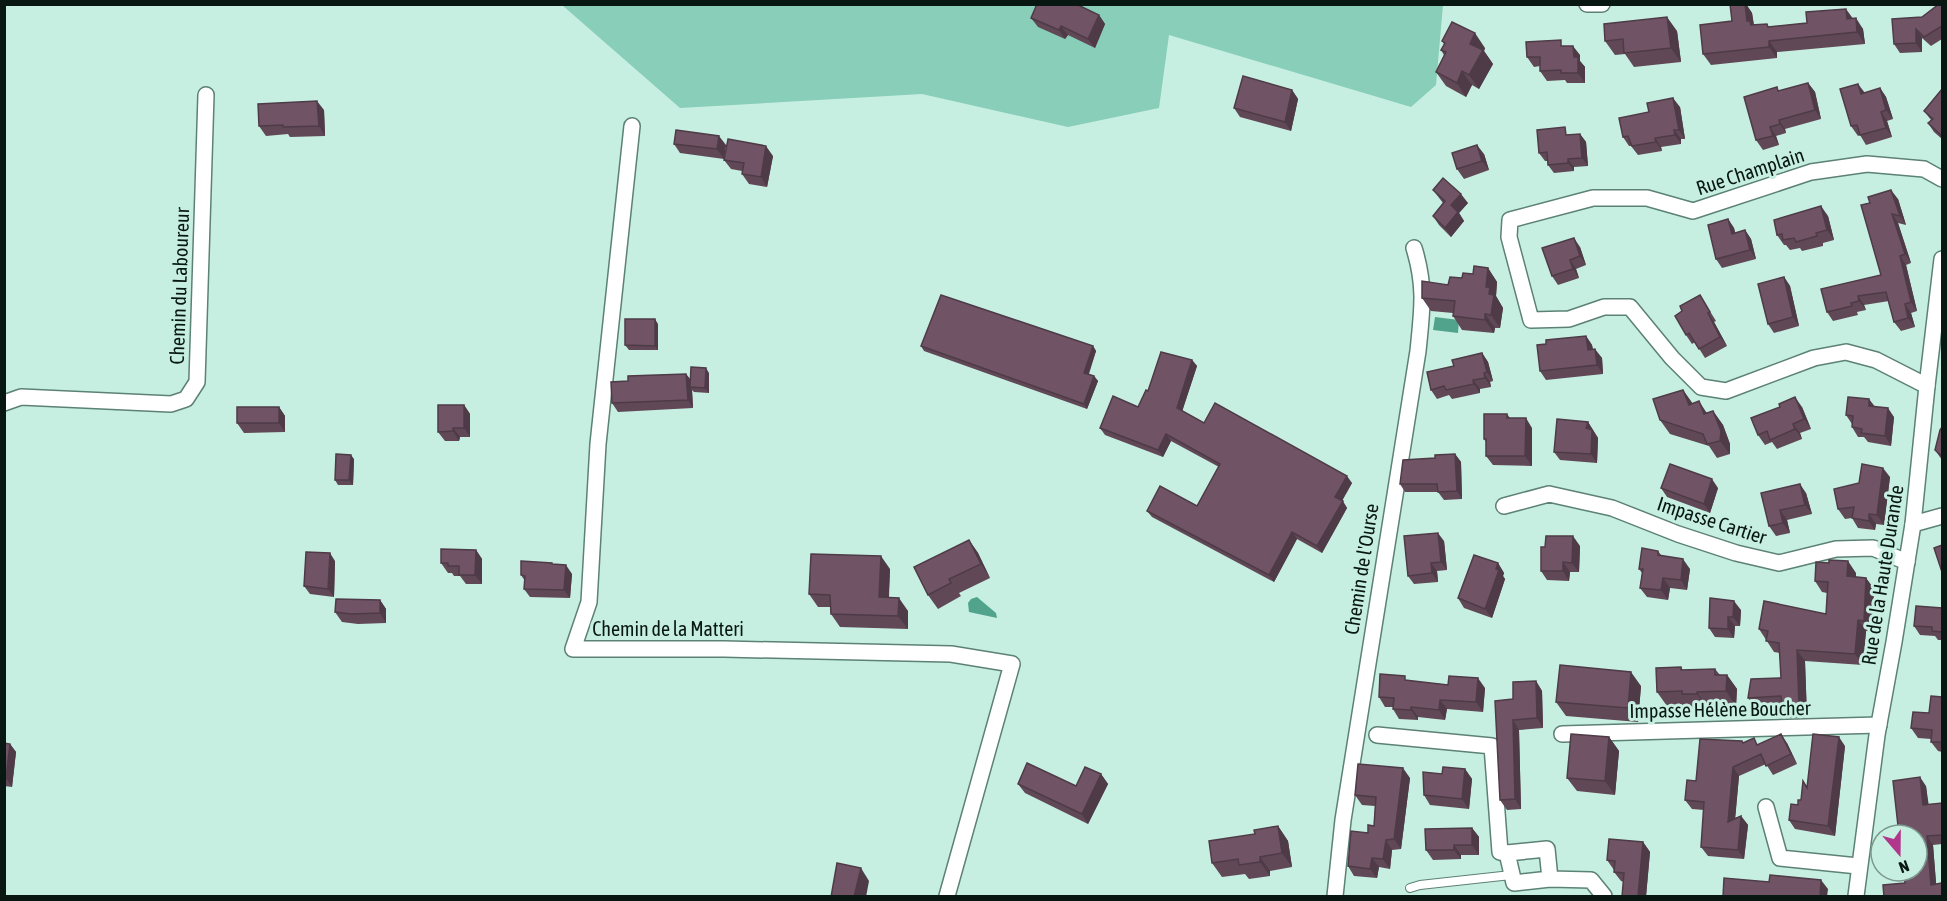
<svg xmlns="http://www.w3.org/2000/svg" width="1947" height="901" font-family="'Asap Condensed',sans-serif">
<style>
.green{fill:#88ceb9}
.water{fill:#51a38c}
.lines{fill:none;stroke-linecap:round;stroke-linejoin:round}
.service-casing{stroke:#5c8175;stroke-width:10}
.minor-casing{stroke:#5c8175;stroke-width:18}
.service{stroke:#fff;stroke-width:8}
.minor{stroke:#fff;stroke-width:15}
.wall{fill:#604857}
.shaded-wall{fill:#4e3b47}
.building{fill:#705465;stroke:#4e3b47;stroke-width:1.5}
.labels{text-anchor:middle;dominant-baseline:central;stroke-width:6;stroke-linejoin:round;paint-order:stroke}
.street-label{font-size:20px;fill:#081712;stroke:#c7efe1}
</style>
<rect width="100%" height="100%" fill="#c7efe1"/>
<path class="green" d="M562 5H1443L1436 85 1411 107 1169 35 1159 108 1068 127 922 94 680 108Z"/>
<g class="water">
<path d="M1435 317 1459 320 1458 333 1433 330Z"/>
<path d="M977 597 996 613 997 618 969 612 968 603 971 599Z"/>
</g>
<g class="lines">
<g class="service-casing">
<path id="service" d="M1410 888 1420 885 1511 875"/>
</g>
<g class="minor-casing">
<g id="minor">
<path d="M1587 4H1602"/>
<path d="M632 126 598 444 589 602 573 649H724L951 654 1012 664 947 896"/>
<path d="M1927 386 1876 360 1846 352 1814 358 1726 391 1701 387 1672 358 1630 307H1604L1569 319 1531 320 1509 237 1510 220 1593 198H1647L1693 211 1811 172 1867 164 1924 169 1942 179"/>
<path d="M4 403 21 397 171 404 186 399 197 382 206 95"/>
<path d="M1504 506 1549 494 1612 508 1678 534 1736 553 1779 563 1836 549 1873 548 1907 562"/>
<path d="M1913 524 1942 516"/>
<path d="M1562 734 1879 725"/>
<path d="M1377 735 1492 746 1500 852 1507 853"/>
<path d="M1766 807 1780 858 1858 866"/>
<path d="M1550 879 1547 849 1507 853 1514 883 1550 879 1591 880 1604 896"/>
<path d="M1335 896 1343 820 1418 351C1422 311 1426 287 1414 248"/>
<path d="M1856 896 1877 735 1894 642 1913 524 1927 386 1942 259"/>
</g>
</g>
<use href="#service" class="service"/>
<use href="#minor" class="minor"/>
</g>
<g class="wall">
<path d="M1730 4H1746L1752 13 1754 25 1769 27 1853 18 1863 29 1865 44 1777 52V58L1711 65 1703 54 1732 21Z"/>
<path d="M1942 4V39L1931 46 1922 38V52L1900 53 1894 44 1922 17Z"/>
<path d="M1099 15 1105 24 1095 48 1068 35 1065 39 1038 27 1031 18Z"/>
<path d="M1677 31 1681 62 1634 67 1625 54 1615 55 1605 41Z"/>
<path d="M1442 41 1485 48 1484 51 1493 64 1479 89 1472 85 1466 97 1446 86 1436 72 1444 55 1441 50 1444 44Z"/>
<path d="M1564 46 1580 55V61L1585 67V83H1567L1565 80 1547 81 1540 71V66L1534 67 1527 57Z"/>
<path d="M1808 83 1815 92 1821 119 1785 129 1786 133 1776 136 1779 145 1763 150 1756 140 1780 91Z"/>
<path d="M1880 88 1886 97 1893 119 1887 121 1892 137 1866 145 1860 135 1858 136 1851 126 1864 93Z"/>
<path d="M1942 89V139L1934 132 1928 123 1931 120 1924 111Z"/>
<path d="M1292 90 1298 99 1291 131 1240 117 1234 108Z"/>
<path d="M1680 107 1685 139H1681V144L1661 147 1662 151 1638 155 1631 146H1629L1623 137Z"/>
<path d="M324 110 325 136 290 137 288 134 266 136 259 126Z"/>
<path d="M1570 134H1580L1586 142 1588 166 1574 167V171L1554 173 1548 165V161H1545L1539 153Z"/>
<path d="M674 144 726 145 724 159 680 153Z"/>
<path d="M1484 154 1489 170 1464 179 1457 169Z"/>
<path d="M773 156 767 187 749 184 742 174V171L731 169 724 160Z"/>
<path d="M1433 190 1468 203 1459 213 1464 221 1451 237 1439 225 1433 216 1443 203Z"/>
<path d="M1898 199 1906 225 1898 223 1911 263 1906 265 1917 311 1911 313 1915 327 1901 331 1894 322 1889 301 1864 305 1866 310 1857 312 1858 315 1833 321 1827 312 1881 275 1861 205Z"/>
<path d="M1828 216 1834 240 1823 243V246L1802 251 1800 248 1790 250 1786 245H1784L1777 235Z"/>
<path d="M1728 219 1734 228 1735 233 1745 230 1751 239 1756 259 1722 268 1716 259Z"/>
<path d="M1580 247 1586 265 1576 269 1579 278 1558 285 1552 276Z"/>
<path d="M1488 268 1497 282 1496 296 1503 308 1500 328H1495L1494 333 1462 330 1453 316V313L1431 311 1422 298 1462 278Z"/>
<path d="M1784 277 1790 286 1799 326 1774 333 1768 324Z"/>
<path d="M1700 295 1716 321 1714 322 1727 346 1705 358 1695 342 1692 344 1686 335 1682 311Z"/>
<path d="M658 324V350H629L625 345Z"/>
<path d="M1586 336 1592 345 1593 349 1602 358 1603 374 1546 380 1540 371Z"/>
<path d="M921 346H1093L1096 351 1089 374 1094 376 1098 381 1087 409 924 351Z"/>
<path d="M1482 353 1488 362 1493 381 1490 382 1491 387 1480 389V393L1452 399 1449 395 1437 399 1431 390 1454 366Z"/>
<path d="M1192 360 1197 366 1182 411 1204 423 1352 483 1342 501 1347 508 1322 553 1297 539 1274 582 1152 517 1147 511 1197 506 1219 467 1171 441 1163 457 1105 435 1100 428 1138 407 1148 391Z"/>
<path d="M709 373V393L694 392 692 390 693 408 618 412 612 403 628 381 686 374 691 380Z"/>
<path d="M1683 390 1692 403 1707 413 1713 411 1723 425 1730 444V454L1717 458 1709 446 1670 434 1660 420Z"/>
<path d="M464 405 470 414V437H460L459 441H445L438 432Z"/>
<path d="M1874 406 1894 417 1891 446 1868 442 1864 437H1858L1852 427V424L1846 415Z"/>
<path d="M279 407 285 416V432L244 433 237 423Z"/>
<path d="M1802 407 1811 429 1800 433 1802 439 1777 449 1772 442 1765 445 1758 435Z"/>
<path d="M1507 414 1510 418 1532 428V466L1493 465 1486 456V442L1484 439Z"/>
<path d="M1588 422 1598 438 1597 463 1560 460 1554 452Z"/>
<path d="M1942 427V460L1935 450Z"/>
<path d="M1455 454 1461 462 1462 499 1444 500 1438 492H1405L1400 484 1435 458Z"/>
<path d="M354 459 353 485H338L335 480Z"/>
<path d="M1890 477 1884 525 1876 524 1875 530 1858 528 1852 518 1845 519 1838 509 1859 483Z"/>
<path d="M1661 488H1718L1710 513 1667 497Z"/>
<path d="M1761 493H1806L1812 514 1787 520 1790 533 1776 536 1769 526Z"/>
<path d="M969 540 978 553 990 578 959 593 961 596 938 609 928 595Z"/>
<path d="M1444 541 1447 570 1437 571 1438 582 1414 584 1408 576Z"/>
<path d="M1580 546 1579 572H1570L1569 581 1547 580 1541 571Z"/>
<path d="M476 550 482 559V584H466L460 576H454L452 573H448L441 563Z"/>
<path d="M1658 551 1661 555 1690 569 1687 590 1670 588 1668 600 1647 597 1640 588 1642 573 1639 569Z"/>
<path d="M335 561 334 597 310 594 304 586Z"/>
<path d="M1498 563 1504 573 1503 576 1505 579 1492 618 1464 608 1458 598Z"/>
<path d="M553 565 572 574 570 598 530 597 524 589 525 581 521 575Z"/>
<path d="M890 569 889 597 908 611V629L840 627 831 614 830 607H818L809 594Z"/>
<path d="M1856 573V577L1866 578 1874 589 1872 632 1866 631 1863 665 1805 661 1807 717 1790 718 1783 708 1756 709 1748 698 1781 678 1780 653 1774 652 1759 629 1826 614 1827 593 1822 592 1815 581Z"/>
<path d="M380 600 386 609V623L358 624 342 622 335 612Z"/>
<path d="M1942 608V640H1938L1935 636 1920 635 1914 626Z"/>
<path d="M1741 610 1740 626H1735L1734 638 1715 637 1709 628Z"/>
<path d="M1681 667 1683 670 1715 669 1720 675H1727L1737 689 1736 706 1707 707V708L1692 709 1690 705 1667 706 1657 692Z"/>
<path d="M1409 681 1485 688 1483 712 1447 709 1445 720 1418 717V720L1399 719 1393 709V707H1385L1379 697Z"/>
<path d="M1536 681 1542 691 1543 728 1519 730 1521 809 1507 810 1500 800 1513 699Z"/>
<path d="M1641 686 1638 722 1566 716 1556 702Z"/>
<path d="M1942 697V752L1938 751 1931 742V739L1918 738 1911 728 1929 713Z"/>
<path d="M1609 737 1619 751 1615 795 1577 791 1567 778Z"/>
<path d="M4 743 10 744 16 752 12 787 4 786Z"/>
<path d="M1744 743 1758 744 1787 743 1797 764 1773 775 1766 764 1739 776 1735 818 1741 816 1748 825 1744 859 1708 856 1701 847 1704 810 1692 809 1685 800 1696 781Z"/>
<path d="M1845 746 1835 836 1795 829 1789 820 1801 800 1803 781 1807 786Z"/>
<path d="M1465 769 1472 779 1469 809 1430 805 1424 795 1442 774Z"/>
<path d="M1101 774 1108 784 1088 824 1025 793 1018 784 1076 786Z"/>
<path d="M1410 778 1401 849 1392 850 1390 869 1379 867 1377 878 1354 876 1348 866 1368 833 1374 826 1375 806 1362 805 1355 795Z"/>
<path d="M1926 786 1928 805 1942 803V844L1933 845 1936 884 1942 897 1905 883Z"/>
<path d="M1278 826 1288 841 1292 867 1270 871V876L1249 879 1245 874 1222 877 1212 863 1255 834Z"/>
<path d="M1472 828 1479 837V855H1461V859L1433 860 1426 850Z"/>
<path d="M1643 842 1650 852 1646 896 1624 882 1621 881 1614 872V870L1607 860Z"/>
</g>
<g class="shaded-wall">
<path d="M1745 4H1746L1752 13 1754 26 1758 32 1747 21Z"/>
<path d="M1846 9 1854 20 1847 19Z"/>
<path d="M1099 15 1105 24 1095 48 1088 39Z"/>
<path d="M1667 17 1677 31 1681 62 1671 48Z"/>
<path d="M1856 18 1863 29 1865 44 1857 32Z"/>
<path d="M1061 26 1068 35 1065 39 1059 30Z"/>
<path d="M1916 29 1922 38V52L1916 43Z"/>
<path d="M1475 33 1485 48 1484 51 1493 64 1479 89 1469 75 1470 44Z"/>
<path d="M1769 41 1777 52V58L1769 47Z"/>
<path d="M1573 46 1580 55V61L1585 67V83L1578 73 1574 57Z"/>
<path d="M1462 71 1472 85 1466 97 1457 83Z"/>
<path d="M1808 83 1815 92 1821 119 1815 110Z"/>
<path d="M1858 84 1865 93 1861 94Z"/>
<path d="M1880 88 1886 97 1893 119 1886 110Z"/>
<path d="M1292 90 1298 99 1291 131 1285 122Z"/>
<path d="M1673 98 1680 107 1685 139 1679 130Z"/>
<path d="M317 101 324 110 325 136 319 126Z"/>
<path d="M1881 112 1887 121 1892 137 1886 128Z"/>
<path d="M1779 120 1785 129 1786 133 1780 124Z"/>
<path d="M1770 127 1776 136 1779 145 1773 136Z"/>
<path d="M1674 130 1681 139V144L1675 135Z"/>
<path d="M1580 134 1586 142 1588 166 1582 158Z"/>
<path d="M719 136 726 145 724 159 717 149Z"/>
<path d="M1655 138 1661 147 1662 151 1656 142Z"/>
<path d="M1477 145 1484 154 1489 170 1482 161Z"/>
<path d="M766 146 773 156 767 187 761 177Z"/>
<path d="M1568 159 1574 167V171L1568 163Z"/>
<path d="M1891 190 1898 199 1906 225 1900 216Z"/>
<path d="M1461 194 1468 203 1459 213 1464 221 1451 237 1445 228 1451 205Z"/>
<path d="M1821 206 1828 216 1834 240 1827 230Z"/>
<path d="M1892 214 1898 223 1911 263 1905 254Z"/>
<path d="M1728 219 1734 228 1738 243 1732 234Z"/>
<path d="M1745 230 1751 239 1756 259 1750 250Z"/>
<path d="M1574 238 1580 247 1586 265 1580 256Z"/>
<path d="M1900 256 1906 265 1917 311 1911 302Z"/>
<path d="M1570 260 1576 269 1579 278 1573 269Z"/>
<path d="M1488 268 1497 282 1496 296 1503 308 1500 328 1491 315 1489 294 1486 287Z"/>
<path d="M1784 277 1790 286 1799 326 1793 317Z"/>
<path d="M1858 296 1864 305 1866 310 1859 301Z"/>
<path d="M1905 304 1911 313 1915 327 1908 318Z"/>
<path d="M1708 313 1714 322 1727 346 1720 337Z"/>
<path d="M1485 314 1495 328 1494 333 1485 320Z"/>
<path d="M655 319 658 324V350L655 346Z"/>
<path d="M1586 336 1592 345 1594 359 1588 350Z"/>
<path d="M1093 346 1096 351 1087 378 1084 373Z"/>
<path d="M1595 349 1602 358 1603 374 1597 365Z"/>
<path d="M1482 353 1488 362 1493 381 1487 372Z"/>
<path d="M1192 360 1197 366 1181 415 1177 408Z"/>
<path d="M706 368 709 373V393L705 388Z"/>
<path d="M1484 373 1490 382 1491 387 1485 378Z"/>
<path d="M686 374 692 382 690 387 692 390 693 408 688 400Z"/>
<path d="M1094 376 1098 381 1087 409 1084 404Z"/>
<path d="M1473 380 1480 389V393L1474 384Z"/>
<path d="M1683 390 1693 404 1689 405Z"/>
<path d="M1795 397 1802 407 1811 429 1804 419Z"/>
<path d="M1869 399 1876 408 1869 406Z"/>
<path d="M1699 401 1708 415 1704 414Z"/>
<path d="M464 405 470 414V437L464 428Z"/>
<path d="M279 407 285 416V432L279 423Z"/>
<path d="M1888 408 1894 417 1891 446 1885 436Z"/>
<path d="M1713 411 1723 425 1730 444V454L1720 441Z"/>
<path d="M1526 418 1532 428V466L1525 456Z"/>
<path d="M1588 422 1598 438 1597 463 1591 454 1586 428Z"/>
<path d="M1793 424 1800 433 1802 439 1795 429Z"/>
<path d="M453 428 460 437 459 441 453 431Z"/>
<path d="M1166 434 1171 441 1163 457 1158 450Z"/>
<path d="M1455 454 1461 462 1462 499 1457 491Z"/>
<path d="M351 455 354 459 353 485 349 480Z"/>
<path d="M1883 468 1890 477 1884 525 1877 515Z"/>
<path d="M1347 476 1352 483 1340 504 1335 497Z"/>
<path d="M1712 479 1718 488 1710 513 1704 504Z"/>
<path d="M1800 484 1806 493 1812 514 1805 505Z"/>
<path d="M1343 501 1347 508 1322 553 1317 546Z"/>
<path d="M1780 510 1787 520 1790 533 1783 523Z"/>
<path d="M1869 514 1876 524 1875 530 1869 521Z"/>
<path d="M1292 532 1297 539 1274 582 1269 575Z"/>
<path d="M1438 533 1444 541 1447 570 1441 562Z"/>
<path d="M1573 536 1580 546 1579 572 1572 563Z"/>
<path d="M969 540 978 553 990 578 981 564Z"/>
<path d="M476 550 482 559V584L475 575Z"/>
<path d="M330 553 335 561 334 597 328 589Z"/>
<path d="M881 556 890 569 888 610 879 597Z"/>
<path d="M1683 559 1690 569 1687 590 1681 580Z"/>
<path d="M1848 561 1856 573 1855 588 1847 576Z"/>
<path d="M1563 562 1570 572 1569 581 1563 571Z"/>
<path d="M1431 563 1437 571 1438 582 1432 573Z"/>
<path d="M1498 563 1504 573 1503 576 1505 579 1492 618 1485 609Z"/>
<path d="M566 565 572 574 570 598 564 590Z"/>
<path d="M1663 578 1670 588 1668 600 1661 590Z"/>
<path d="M1866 578 1874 589 1872 632 1864 621Z"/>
<path d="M899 598 908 611V629L898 616Z"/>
<path d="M380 600 386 609V623L380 613Z"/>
<path d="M1734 601 1741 610 1740 626 1733 617Z"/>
<path d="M1728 617 1735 626 1734 638 1728 629Z"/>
<path d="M1858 620 1866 631 1863 665 1855 654Z"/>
<path d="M1797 650 1805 661 1807 717 1799 706Z"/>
<path d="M1631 672 1641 686 1638 722 1628 708Z"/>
<path d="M1727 675 1737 689 1736 706 1726 691Z"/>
<path d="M1478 678 1485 688 1483 712 1476 702Z"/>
<path d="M1536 681 1542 691 1543 728 1537 718Z"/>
<path d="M1697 692 1707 707V708L1697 694Z"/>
<path d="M1440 700 1447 709 1445 720 1439 710Z"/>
<path d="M1411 707 1418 717V720L1411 710Z"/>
<path d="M1513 720 1519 730 1521 809 1515 799Z"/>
<path d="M1781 734 1787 743 1797 764 1791 754Z"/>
<path d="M1609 737 1619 751 1615 795 1605 781Z"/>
<path d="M1839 737 1845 746 1835 836 1828 826Z"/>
<path d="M10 744 16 752 12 787 6 778Z"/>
<path d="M1733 767 1739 776 1734 832 1728 822Z"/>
<path d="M1403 768 1410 778 1401 849 1394 839Z"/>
<path d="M1465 769 1472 779 1469 809 1462 799Z"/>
<path d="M1101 774 1108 784 1088 824 1082 814Z"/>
<path d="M1920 777 1926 786 1930 814 1923 805Z"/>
<path d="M1741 816 1748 825 1744 859 1738 850Z"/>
<path d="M1278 826 1288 841 1292 867 1282 853Z"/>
<path d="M1472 828 1479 837V855L1472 845Z"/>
<path d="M1927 836 1933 845 1937 894 1931 885Z"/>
<path d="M1386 840 1392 850 1390 869 1383 859Z"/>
<path d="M1643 842 1650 852 1646 897 1638 896Z"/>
<path d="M1454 845 1461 855V859L1454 850Z"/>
<path d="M1260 857 1270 871V876L1260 862Z"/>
<path d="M1372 858 1379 867 1377 878 1370 869Z"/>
<path d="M861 868 869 881 866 897H854Z"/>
<path d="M1821 880 1828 889 1827 897H1820Z"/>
</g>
<g class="building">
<path d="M1037 4H1076L1099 15 1088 39 1061 26 1059 30 1031 18Z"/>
<path d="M1730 4H1745L1747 21H1750L1751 25 1767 24 1768 27 1807 23 1806 12 1846 9 1847 19 1856 18 1857 32 1769 41V47L1703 54 1700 25 1732 21Z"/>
<path d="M1939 4H1942V26L1924 37 1916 29V43L1894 44 1892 19 1922 17Z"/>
<path d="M1667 17 1671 48 1624 53 1623 39 1605 41 1604 24Z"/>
<path d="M1452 22 1475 33 1470 44 1483 50 1469 75 1462 71 1457 83 1436 72 1446 52 1441 50 1445 43 1442 41Z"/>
<path d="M1561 40V46H1573L1574 57H1578V73H1561V70L1540 71V57H1527L1526 42Z"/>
<path d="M1243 76 1292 90 1285 122 1234 108Z"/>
<path d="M1808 83 1815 110 1779 120 1780 124 1770 127 1773 136 1756 140 1744 97 1777 87 1778 91Z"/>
<path d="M1858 84 1861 94 1880 88 1886 110 1881 112 1886 128 1860 135 1857 125 1851 126 1840 89Z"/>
<path d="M1942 89V136L1928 123 1933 119 1924 111Z"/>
<path d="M1673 98 1679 130H1674L1675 135 1655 138 1656 142 1632 146 1628 136 1623 137 1619 118 1649 112 1647 103Z"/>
<path d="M317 101 319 126 283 127V125L259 126 258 104Z"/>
<path d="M1565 127 1566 135 1580 134 1582 158 1568 159V163L1548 165 1547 152 1539 153 1537 130Z"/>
<path d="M676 130 719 136 717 149 674 144Z"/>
<path d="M728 139 766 146 761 177 742 174 744 163 724 160Z"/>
<path d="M1477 145 1482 161 1457 169 1452 153Z"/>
<path d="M1443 178 1461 194 1451 205 1458 212 1445 228 1433 216 1445 201 1433 190Z"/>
<path d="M1891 190 1900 216 1892 214 1905 254 1900 256 1911 302 1905 304 1908 318 1894 322 1886 292 1858 296 1859 301 1851 303 1852 306 1827 312 1821 289 1881 275 1861 205 1870 203 1868 197Z"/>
<path d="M1821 206 1827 230 1816 233 1817 236 1796 242 1794 238 1783 240 1782 234 1777 235 1774 220Z"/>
<path d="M1728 219 1732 234 1745 230 1750 250 1716 259 1708 225Z"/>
<path d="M1574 238 1580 256 1570 260 1573 269 1552 276 1542 248Z"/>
<path d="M1474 266 1488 268 1486 287H1490L1489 294 1494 295 1491 315 1485 314V320L1453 316 1455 301 1422 298V281L1448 285 1450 277 1462 278 1463 273 1473 274Z"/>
<path d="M1784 277 1793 317 1768 324 1758 284Z"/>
<path d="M941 295 1093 346 1084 373 1094 376 1084 404 921 346Z"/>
<path d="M1700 295 1710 312 1708 313 1720 337 1699 349 1689 333 1686 335 1675 316 1682 311 1680 306Z"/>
<path d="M625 319H655V346L625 345Z"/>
<path d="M1586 336 1588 350 1595 349 1597 365 1540 371 1537 345 1546 344V340Z"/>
<path d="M1161 352 1192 360 1177 408 1204 423 1215 403 1347 476 1335 497 1343 501 1317 546 1292 532 1269 575 1147 511 1160 486 1197 506 1220 464 1166 434 1158 450 1100 428 1113 396 1138 407 1146 390 1148 391Z"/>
<path d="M1482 353 1487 372 1484 373 1485 378 1473 380 1474 384 1446 390 1444 386 1431 390 1427 372 1454 366 1452 360Z"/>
<path d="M691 367 706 368 705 388 690 387Z"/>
<path d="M686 374 688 400 612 403 611 382 628 381V376Z"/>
<path d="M1683 390 1689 405 1699 401 1704 414 1713 411 1721 431 1720 441 1707 444 1703 434 1660 420 1653 399Z"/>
<path d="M1795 397 1804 419 1793 424 1795 429 1770 440 1767 431 1758 435 1751 418 1780 407 1779 404Z"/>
<path d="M1848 397 1869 399V406L1888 408 1885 436 1861 433 1862 429 1852 427 1853 416 1846 415Z"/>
<path d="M438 405H464V428H453V431L438 432Z"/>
<rect x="237" y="407" width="42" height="16"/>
<path d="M1484 414H1507V418H1526L1525 456H1486V439H1484Z"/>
<path d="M1557 419 1588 422 1586 428 1592 430 1591 454 1554 452Z"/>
<path d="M1942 427V456L1935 450 1940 430Z"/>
<path d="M336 454 351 455 349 480H335Z"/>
<path d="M1455 454 1457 491 1438 492 1437 484H1400L1403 460 1435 458V455Z"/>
<path d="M1670 464 1712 479 1704 504 1661 488Z"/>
<path d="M1862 464 1883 468 1877 515 1869 514V521L1852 518 1854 507 1838 509 1834 489 1859 483Z"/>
<path d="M1800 484 1805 505 1780 510 1783 523 1769 526 1761 493Z"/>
<path d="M1438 533 1441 562 1431 563 1432 573 1408 576 1404 536Z"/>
<path d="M1546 536H1573L1572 563 1563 562V571H1541V547H1545Z"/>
<path d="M969 540 981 564 949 579 951 583 928 595 914 567Z"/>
<path d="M1942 545V572L1934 548Z"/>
<path d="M1642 548 1658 551V555L1683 559 1681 580 1663 578 1661 590 1640 588 1643 569H1639Z"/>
<path d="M441 549 476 550 475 575H459V566H448V563H441Z"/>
<path d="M306 552 330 553 328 589 304 586Z"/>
<path d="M811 554 881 556 879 597 899 598 898 616 831 614 830 595 809 594Z"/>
<path d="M1474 555 1498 563 1496 569 1499 570 1485 609 1458 598Z"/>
<path d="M1829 560 1848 561 1847 576 1866 578 1864 621 1858 620 1855 654 1797 650 1799 706 1782 707 1781 696 1748 698 1751 679 1781 678 1779 643 1766 641 1768 631 1759 629 1764 601 1826 614 1828 582 1815 581 1816 562 1829 563Z"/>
<path d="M521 561 552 563V564L566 565 564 590 524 589 525 576 521 575Z"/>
<path d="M1710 598 1734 601 1733 617H1728V629L1709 628Z"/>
<path d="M336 599 380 600V613L351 614 335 612Z"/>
<path d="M1916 606 1942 608V632L1932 631V627L1914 626Z"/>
<path d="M1560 665 1631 672 1628 708 1556 702Z"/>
<path d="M1681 667V670L1715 669V675H1727L1726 691 1697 692V694H1682V691L1657 692 1656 668Z"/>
<path d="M1380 674 1405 676V680L1448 685 1449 676 1478 678 1476 702 1440 700 1439 710 1411 707V710L1393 709 1394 698 1379 697Z"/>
<path d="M1536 681 1537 718 1513 720 1515 799 1500 800 1495 701 1513 699V682Z"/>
<path d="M1931 696 1942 697V742H1931L1932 730 1911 728 1913 712 1929 713Z"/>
<path d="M1571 734 1609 737 1605 781 1567 778Z"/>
<path d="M1781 734 1791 754 1766 766 1761 754 1733 767 1728 822 1741 816 1738 850 1701 847 1704 802 1685 800 1687 780 1696 781 1700 739 1742 741 1743 743 1754 738 1757 745Z"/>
<path d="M1813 734 1839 737 1828 826 1789 820 1791 804 1798 805V800H1801L1803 781 1807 788Z"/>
<path d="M4 743 10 744 6 778H4Z"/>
<path d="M1027 763 1076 786 1085 767 1101 774 1082 814 1018 784Z"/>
<path d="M1358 764 1403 768 1394 839 1386 840 1383 859 1372 858 1370 869 1348 866 1351 831 1368 833V825L1374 826 1376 797 1355 795Z"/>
<path d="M1443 767 1465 769 1462 799 1424 795 1423 772 1442 774Z"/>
<path d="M1920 777 1923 805 1942 803V835L1927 836 1931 885 1942 883V897H1884L1883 885 1905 883 1904 871H1917V835H1899L1893 781Z"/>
<path d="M1278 826 1282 853 1260 857V862L1239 865 1238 859 1212 863 1209 841 1255 834 1254 830Z"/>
<path d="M1472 828V845H1454V850H1426L1425 829Z"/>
<path d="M1609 839 1643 842 1638 896 1646 897H1622L1624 873 1614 872 1615 861 1607 860Z"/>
<path d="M837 863 861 868 854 897H831Z"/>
<path d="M1770 875 1821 880 1820 897H1723L1724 878 1769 882Z"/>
</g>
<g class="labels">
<g class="street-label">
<text transform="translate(1750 171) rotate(-18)">Rue Champlain</text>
<text transform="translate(179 286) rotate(-88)">Chemin du Laboureur</text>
<text transform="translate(1712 520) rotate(18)">Impasse Cartier</text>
<text transform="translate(1361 569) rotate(-81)">Chemin de l'Ourse</text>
<text transform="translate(1882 575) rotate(-81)">Rue de la Haute Durande</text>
<text x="668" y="628">Chemin de la Matteri</text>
<text transform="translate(1720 709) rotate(-1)">Impasse Hélène Boucher</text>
</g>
</g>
<rect width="1947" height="901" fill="none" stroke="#081712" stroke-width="12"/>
<g transform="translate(1899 853) rotate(160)"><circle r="28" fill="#c7efe1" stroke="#7b998e" stroke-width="1.5"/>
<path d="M0-4.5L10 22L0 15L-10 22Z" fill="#b0378c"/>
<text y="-9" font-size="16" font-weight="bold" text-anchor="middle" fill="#081712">N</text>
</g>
</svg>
